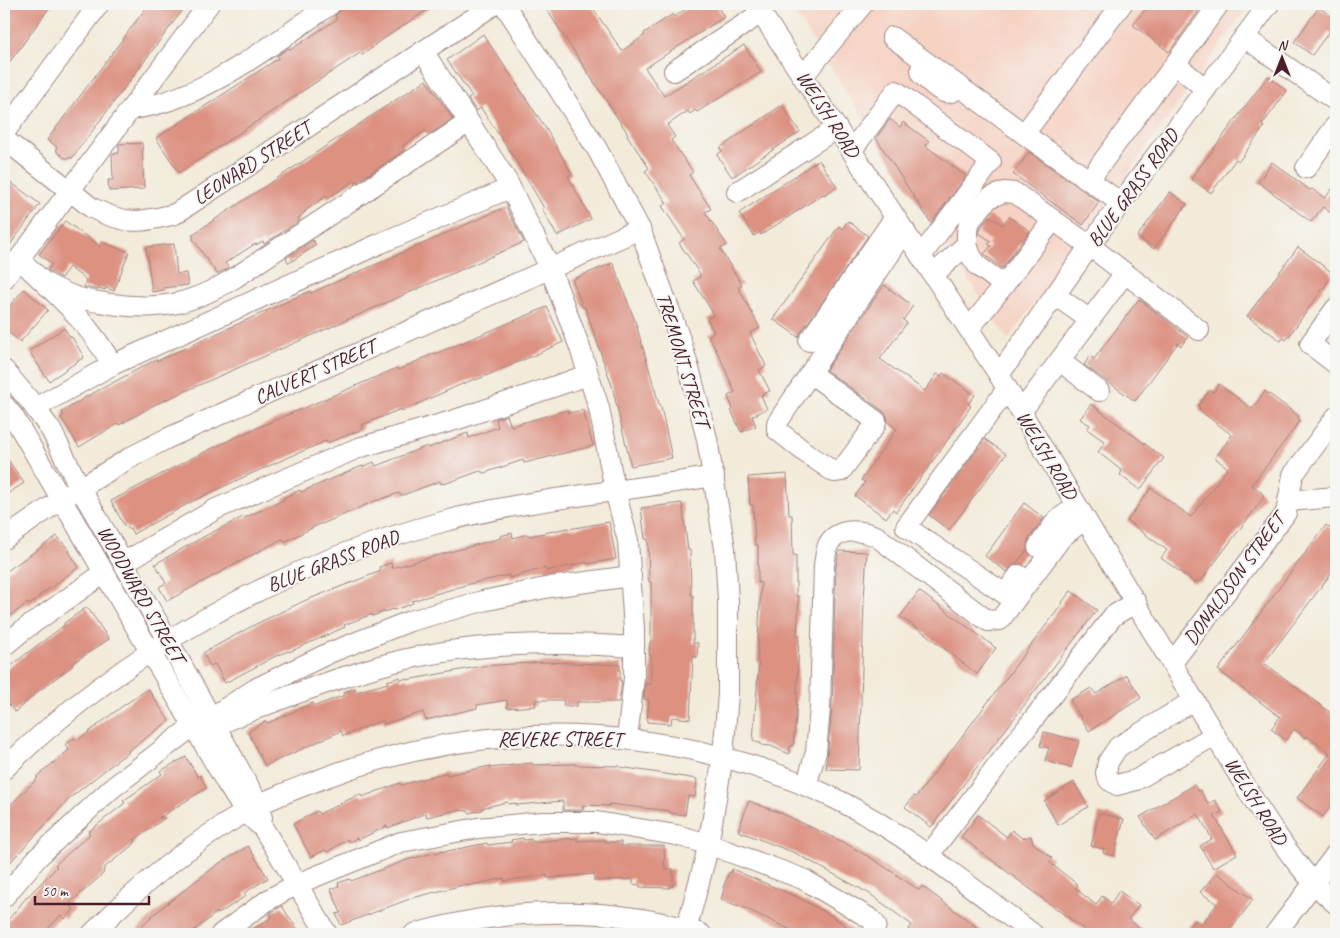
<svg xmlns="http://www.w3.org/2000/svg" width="1340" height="938" font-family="Caveat,sans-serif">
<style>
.built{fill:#f6d2c3}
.building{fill:#dc9181}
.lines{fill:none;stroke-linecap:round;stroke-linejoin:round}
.minor-casing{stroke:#9e8582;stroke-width:22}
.minor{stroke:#fff;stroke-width:20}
.labels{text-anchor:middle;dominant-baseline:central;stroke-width:4;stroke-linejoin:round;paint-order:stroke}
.street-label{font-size:20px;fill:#4a1f2b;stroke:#f6f6f2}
</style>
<rect width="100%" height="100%" fill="#f6f6f2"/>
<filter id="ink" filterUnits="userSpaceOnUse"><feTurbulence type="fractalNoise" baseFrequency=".02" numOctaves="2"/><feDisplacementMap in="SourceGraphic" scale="10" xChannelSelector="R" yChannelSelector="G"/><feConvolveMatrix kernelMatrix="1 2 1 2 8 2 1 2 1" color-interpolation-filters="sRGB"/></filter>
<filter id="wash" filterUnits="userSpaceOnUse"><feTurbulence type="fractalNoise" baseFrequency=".0096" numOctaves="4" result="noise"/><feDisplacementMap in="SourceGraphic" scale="20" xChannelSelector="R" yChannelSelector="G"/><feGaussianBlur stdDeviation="1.12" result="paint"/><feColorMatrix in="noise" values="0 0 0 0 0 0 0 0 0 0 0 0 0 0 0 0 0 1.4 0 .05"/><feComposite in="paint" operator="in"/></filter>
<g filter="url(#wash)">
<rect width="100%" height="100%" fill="#f3ebda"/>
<path class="built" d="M789 4H1250L1008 340Z"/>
<g id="blocks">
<g class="building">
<path d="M13 4H52L4 70V5L9 9Z"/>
<path d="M149 4H187L72 158H65L57 152 56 146 47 140Z"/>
<path d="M343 4H346L349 8 356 4H436L374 45 375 46 362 55 360 53 179 173 156 138 279 58 277 56 289 48 290 50 337 19 335 16 341 9Z"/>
<path d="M543 4H590L622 51 645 35 644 33 673 14 674 17 694 4H716L724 17 645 68 664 96 744 45 761 72 697 112 695 110 690 114 688 111 667 125 675 137 671 140 693 172 689 175 711 209 705 212 727 245 720 249 742 285 738 287 760 328 750 333 766 366 759 370 770 391 761 395 767 409 752 416 756 426 741 432 731 410 733 409 728 396 735 392 734 390 720 357 708 336 714 332 707 319 713 316V313L693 281 700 277V274L679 243 684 239 662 206 667 203 645 171 649 168 627 135 628 134Z"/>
<path d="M1149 4H1187L1198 12 1169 52 1133 25Z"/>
<path d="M1319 7 1336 20V38L1329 32 1312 55 1294 42Z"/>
<path d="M483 34 545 127 572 174 568 176 591 219 557 236 542 209 544 208 517 162 481 108 476 111 468 99 472 96 447 60Z"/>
<path d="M1268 76 1287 91 1262 125 1264 127 1239 161 1236 159 1211 193 1191 179Z"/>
<path d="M426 80 453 119 428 135 426 131 402 146 405 150 357 182 355 180 328 198 326 196 305 211 304 213 298 218 300 220 264 244 263 241 256 245 255 244 225 263 229 268 217 274 193 239V234Z"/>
<path d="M782 105 800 132 732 177 717 155 722 151 720 148Z"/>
<path d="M890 119 900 127 903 122 929 141 926 146 966 176 931 223 876 138Z"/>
<path d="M142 143 144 189 109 191 108 180H113L112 154 119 153V144Z"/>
<path d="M1029 152 1099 202 1083 225 1013 174Z"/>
<path d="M819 160 837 187 824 195 823 194 761 235 760 232 754 236 739 213Z"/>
<path d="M1272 162 1310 190 1312 189 1325 198 1336 184V217L1323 207 1311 222 1258 182Z"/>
<path d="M9 181 40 204 4 253V187Z"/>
<path d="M1170 192 1187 204 1154 249 1137 237Z"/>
<path d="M506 207 524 242 156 404 119 425V423L79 447 61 417 64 415 62 412 86 397 157 359V361L275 307 310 291 311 293Z"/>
<path d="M990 216 1003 225 1009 217 1030 231 1002 268 984 254 991 246 988 244 991 241 979 233 981 227Z"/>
<path d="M65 221 100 246 101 242 129 252 114 291 106 288 105 290 99 288 98 290 84 287 86 280 69 267 61 278 48 270 52 264 39 254Z"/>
<path d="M848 221 868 236 798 337 773 319 839 226 842 229Z"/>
<path d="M313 240 316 245 289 263 286 258Z"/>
<path d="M174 244 177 274 186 273 188 285 163 288 164 290 152 292 146 247Z"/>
<path d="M1298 247 1330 271 1332 276 1286 340 1283 338 1281 341 1247 316Z"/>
<path d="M613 263 636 324 660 407H661L672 458 631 466 612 386 585 307 583 308 573 281V279Z"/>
<path d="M884 285 913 306 903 320 907 323 880 359 925 391 937 374 941 376 943 373 975 395 968 404 971 406 940 451 896 512 893 509 886 518 855 496 865 482 861 480 897 429 888 422 887 416 883 411 826 370Z"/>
<path d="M24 289 48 310 20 342 4 328V312Z"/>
<path d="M1139 299 1188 337 1181 346 1178 343 1135 401 1084 365 1090 356 1094 359Z"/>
<path d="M547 307 563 342 537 354 476 380 475 379 462 384 402 411 401 409 362 425 363 429 327 443 326 441 246 476 193 501 133 534 130 528 128 529 127 526 125 527 111 501 186 461 238 436 360 384 397 368 398 370 435 353V354Z"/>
<path d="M64 328 71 338 72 337 84 357 49 381 29 351Z"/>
<path d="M1219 384 1252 409 1265 391 1299 416 1298 418 1300 421 1252 485 1262 493 1264 497 1200 582 1197 580 1195 583 1161 558 1167 550 1127 521 1151 488 1191 517 1228 468 1215 458 1232 435 1199 410 1200 408 1198 406 1210 390 1213 392Z"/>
<path d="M1091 404 1164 458 1140 490 1120 475 1122 471 1098 452 1105 442 1087 429 1090 425 1080 419Z"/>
<path d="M567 410 568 413 583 410 593 446 524 463 523 460 484 473 480 471 444 484 443 483 441 484 440 481 403 495H400L399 493 375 501 322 524V523L286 541 282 539 167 601 159 587 166 583 155 564 207 535 243 517 244 518 284 500 283 498 300 490 301 492 362 466V467L374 462 376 466 427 446 428 448 468 433 469 438 498 427 496 419 507 415 511 426Z"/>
<path d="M985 439 1006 454 949 530 929 515Z"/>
<path d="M4 454 24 483 4 496Z"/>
<path d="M787 474 789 515H792L793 555H796V596H799L797 636 799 637 796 718 793 746H790L789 754 771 746 761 745V743L755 742V741L753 740 759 662 757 661 761 583H758V545H755L753 505H750L748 477Z"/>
<path d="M682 503 688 550H690L691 595H693V643H698L697 657H693L690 719 672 717 671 724 647 722 649 700 644 699 645 684H651V655H649L650 642H651V582H649L648 539H645L641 508Z"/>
<path d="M1024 503 1044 518 1028 540 1027 550 1016 564 1007 572 985 556Z"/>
<path d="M609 522 616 559 587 564V562L546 571 545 568 509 578V575L469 584 412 601 413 603 406 606 393 610V609L372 616V614L344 625 345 627 289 652 288 651 274 657 225 683 215 664 210 666 203 653 256 624 304 601 381 571 379 567 391 563 392 568 501 538 500 536 512 533 513 538 527 534 530 536 568 528 569 529Z"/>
<path d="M1326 525 1336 532V567L1264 663 1336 717V800L1323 817 1297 798 1330 753 1307 736 1306 738 1294 729 1286 740 1271 729 1280 717 1218 670Z"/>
<path d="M57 536 70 551 69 552 79 567 38 597 39 598 29 605 27 603 4 621V573Z"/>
<path d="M839 551 867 552 864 599 859 770 826 769 832 708 836 566Z"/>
<path d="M919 591 996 648 977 674 923 632 900 617Z"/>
<path d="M1071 591 1097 610 931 827 905 807 914 796 916 797 1063 603 1062 602Z"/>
<path d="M87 607 109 639 73 663 72 666 36 693 15 712 4 699V672L27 653 65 625 64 623Z"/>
<path d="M546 662 620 665V681H622L619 702H577V706H563L564 700H535L536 706 507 708V700L477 705V708L426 720 423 712 384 724 383 720 343 736 341 731 265 766 248 732 266 721 267 723 275 720 313 703 315 706 345 695 344 692 355 688 356 692 388 683 387 681 400 677 401 680 407 678V680L482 666Z"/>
<path d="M1127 675 1141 698 1089 731 1070 700 1091 688 1096 694Z"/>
<path d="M148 689 169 721 128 751 129 752 119 759 70 798 4 869V811L38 778 36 777 69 750 65 745 74 738 77 741 124 705Z"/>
<path d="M1044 732 1079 741 1071 768 1045 761 1049 748 1040 746Z"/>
<path d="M186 757 198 777 200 775 206 787 205 789 159 818H165L134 840 136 841 134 844 104 868 103 874 71 902 70 905 74 909 65 919 61 915 43 934H4V925L26 898 57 867 55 865 90 834 88 832 125 803 123 801 162 774 160 771Z"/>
<path d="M531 763 534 765 575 764V765L620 766V767L697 779 695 797 688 796 685 815 670 813V811L609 804V806L583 805V810H563V801L516 805V803L508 804 507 802 482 808V810L469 813 468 811 457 810 427 817 426 813 388 828 387 826 358 840 357 838 349 842 348 839 327 852 325 850 311 857 293 824 317 811 319 814 358 795H361L362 797 400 783 401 785 444 773H447V775L490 766V768Z"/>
<path d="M1074 782 1088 807 1058 825 1044 801Z"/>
<path d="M1194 785 1198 791 1200 790 1208 804 1215 800 1222 812 1214 816 1237 854 1213 868 1200 846 1212 839 1198 814 1155 840 1140 817Z"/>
<path d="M749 801 783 814 843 842 876 861 919 890 922 886 986 934H905L912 925 870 894 795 853 738 831Z"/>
<path d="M1099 813 1124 819 1114 856 1103 853 1104 849 1091 846Z"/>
<path d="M978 815 1007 837 1012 830 1022 838 1031 836 1033 843 1052 858 1049 862 1078 885 1075 888 1096 905 1102 896 1111 903 1119 891 1139 905 1128 919 1148 934H1090L961 837Z"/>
<path d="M523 838 524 840 532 839V842L577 838V841L605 840V842H621V846H664L665 869H673V886H670V888L640 887V885L633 884V879L594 881V874L547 878V875L504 881V878L467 886V884L412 898 341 925 336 914 341 913 331 889 339 886 338 883 350 879 351 881 407 860 430 854 443 851V852L487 843 488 845 512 842 511 840Z"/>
<path d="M248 846 268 878 244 893 246 896 218 914 217 912 190 934H133L153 915 193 883 220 863Z"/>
<path d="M732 869 797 897 830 915 858 934H799L745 908 721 900 724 889 723 888 729 872 731 873Z"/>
<path d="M1217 873 1253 900 1227 934H1194L1188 929 1195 920 1202 924 1217 904 1200 892Z"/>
<path d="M282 906 300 934H245L272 917 270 913Z"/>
</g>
</g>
</g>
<g filter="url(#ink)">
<use href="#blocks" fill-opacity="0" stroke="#9e8582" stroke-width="1"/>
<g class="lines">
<g class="minor-casing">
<g id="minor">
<path d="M504 4 597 149 640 229 681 342 692 379 707 439 725 549 728 601V694L723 756 713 817 705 860 685 934"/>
<path d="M755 4 999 375 1253 799C1280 840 1299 872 1336 904"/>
<path d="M892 37 1024 134 1122 4"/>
<path d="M1244 37 1336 101"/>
<path d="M423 51 507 181 550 268 579 345 599 408 615 490 628 541 634 629V678L627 739"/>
<path d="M923 62 921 69 922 75C934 85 945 102 960 86"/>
<path d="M1175 64 1219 4"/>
<path d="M674 71 761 13"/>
<path d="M803 76 863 4"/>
<path d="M131 109C201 102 274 43 331 4"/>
<path d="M4 133 99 4"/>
<path d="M1024 134 1121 203"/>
<path d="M4 139 92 208C126 225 140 223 175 214L495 4"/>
<path d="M852 150 896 91 991 162 921 256"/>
<path d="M1306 168 1336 125"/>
<path d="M1089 180 1175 64 1206 89"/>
<path d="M737 192 837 128"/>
<path d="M1053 220 1004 285 978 266 971 256 967 244V232L970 221 989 198 1004 192 1015 193 1090 246 1199 330"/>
<path d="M19 259C53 291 90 323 112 365"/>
<path d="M933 275 967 244"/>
<path d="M4 279 209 4"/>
<path d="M45 283C55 288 66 294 76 297 87 301 100 302 111 304 161 311 193 304 236 277L469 122"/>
<path d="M1055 295 1090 320"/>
<path d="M1336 308 1310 344 1336 364"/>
<path d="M969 329 1004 285"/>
<path d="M809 341 895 217"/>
<path d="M1060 361 1099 391"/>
<path d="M4 370 30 401 51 430 80 488 168 640 259 805 262 818"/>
<path d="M810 373 876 421 875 425 841 471 834 472 806 453 777 430V423L905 231"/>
<path d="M999 375 1103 227 1269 4"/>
<path d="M1007 389 906 527 1005 594 1019 575"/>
<path d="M4 405 13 416 226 782 245 812 263 828 327 934"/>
<path d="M35 408 112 365 381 243 510 188"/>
<path d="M1021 412 1125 273"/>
<path d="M1288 501 1336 497"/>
<path d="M4 539 62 499 133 456 166 439 263 395 640 229"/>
<path d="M1038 547 1057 520 1077 506"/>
<path d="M123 563 216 509 358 448 455 420 588 375"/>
<path d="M4 646 22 631 104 573"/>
<path d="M1172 663 1286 513 1293 475 1336 417"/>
<path d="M1194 700 1118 747 1108 762 1106 773 1109 780 1117 785 1136 780 1215 735"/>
<path d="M212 717 257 688 329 653 410 621 483 601 550 587 631 576"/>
<path d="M217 725C258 707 299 692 341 678 369 669 397 660 426 655 494 642 565 642 634 647"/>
<path d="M4 769C125 651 278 566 442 522 531 498 623 492 714 476"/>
<path d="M806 786 816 752 820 708 824 565C825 559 826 550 828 545 838 527 860 530 876 536L988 621 1000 620 1062 537 1085 519"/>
<path d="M928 856 1113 616 1136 602"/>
<path d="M4 897 38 857 111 789 193 726"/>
<path d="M92 934C136 889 188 845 244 813 266 799 296 789 321 779 483 717 665 721 823 793 900 828 966 884 1033 934"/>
<path d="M221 934 268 900 297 884 401 842 478 828 543 822H597L676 835 708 844 803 879 871 919 876 925 873 934"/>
<path d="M414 934C478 916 533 910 600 914 634 917 669 922 701 934"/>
<path d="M1275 934 1336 854"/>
</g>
</g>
<use href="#minor" class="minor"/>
</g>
</g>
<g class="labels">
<g class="street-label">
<text transform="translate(828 114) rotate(57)">WELSH ROAD</text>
<text transform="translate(252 163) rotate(-33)">LEONARD STREET</text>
<text transform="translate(1133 188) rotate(-54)">BLUE GRASS ROAD</text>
<text transform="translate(683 360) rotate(73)">TREMONT STREET</text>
<text transform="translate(315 372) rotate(-24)">CALVERT STREET</text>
<text transform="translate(1047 455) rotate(59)">WELSH ROAD</text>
<text transform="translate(333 561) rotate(-21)">BLUE GRASS ROAD</text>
<text transform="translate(1234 579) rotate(-54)">DONALDSON STREET</text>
<text transform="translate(141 594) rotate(60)">WOODWARD STREET</text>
<text x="560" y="739">REVERE STREET</text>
<text transform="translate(1256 801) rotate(58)">WELSH ROAD</text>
</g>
</g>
<rect width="1340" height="938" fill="none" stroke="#f6f6f2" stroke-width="20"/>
<g transform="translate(1282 58)" stroke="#f6f6f2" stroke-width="4" paint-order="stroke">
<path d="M0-4L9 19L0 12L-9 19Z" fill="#4a1f2b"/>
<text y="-8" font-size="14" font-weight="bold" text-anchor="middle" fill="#4a1f2b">N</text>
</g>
<path d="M35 896v8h114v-8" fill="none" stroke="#4a1f2b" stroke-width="2.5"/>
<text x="42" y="896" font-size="15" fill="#4a1f2b" stroke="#f6f6f2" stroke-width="4" paint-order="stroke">50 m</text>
</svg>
